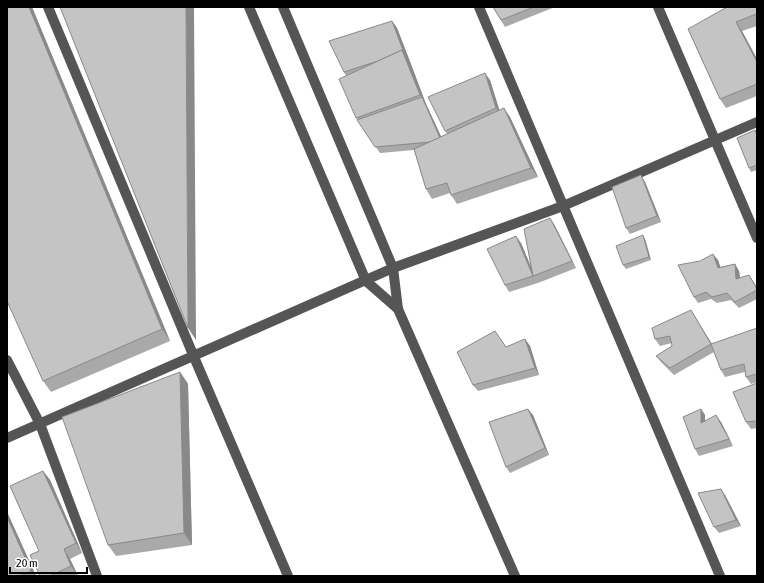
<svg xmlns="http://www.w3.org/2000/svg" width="764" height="583" font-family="'Asap Condensed',sans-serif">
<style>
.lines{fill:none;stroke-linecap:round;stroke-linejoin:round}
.minor{stroke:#555;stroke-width:10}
.wall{fill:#a9a9a9}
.shaded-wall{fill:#898989}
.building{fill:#c4c4c4;stroke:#898989}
</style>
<rect width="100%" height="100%" fill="#fff"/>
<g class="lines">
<g class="minor">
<path d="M48 7 194 357 288 576"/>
<path d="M249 7 366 281 398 309"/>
<path d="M283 7 393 268 398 309 515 576"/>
<path d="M479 7 720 576"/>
<path d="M658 7 757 238"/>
<path d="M7 360 40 424 97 576"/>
<path d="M7 438 393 268 563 206 757 122"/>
</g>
</g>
<g class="wall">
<path d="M7 7H32L170 341 51 392 43 381Z"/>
<path d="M493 7H555L505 27Z"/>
<path d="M757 7V26L742 31 757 59V96L726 108 720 99 688 29Z"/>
<path d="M392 21 397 28 409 59 426 104 441 137 447 134 445 131 490 80 499 110 510 117 538 177 457 204 451 195 450 193 432 199 426 189 414 150 380 153 356 118 346 76 344 72Z"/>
<path d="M755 130 757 132V170L751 172 749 168Z"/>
<path d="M645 182 661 222 630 234 626 228Z"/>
<path d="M554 224 576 268 538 283 509 292 505 285 521 243 531 268Z"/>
<path d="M645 239 651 260 626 269 623 265Z"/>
<path d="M718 260 720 267 735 264 739 271 740 278 749 275 757 287V299L739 308 731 300 717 303 711 299 698 303 694 297Z"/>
<path d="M691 310 712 344 757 328V382L751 384 746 377 745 372 725 377 721 370 714 352 674 375 661 362 656 356 672 346V343L660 346 655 339Z"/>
<path d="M525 339 530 346 539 375 478 391 473 385 506 347Z"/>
<path d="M180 372 188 384 192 545 116 556 108 545Z"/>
<path d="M757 383V428L751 429 746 422Z"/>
<path d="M701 409 705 415V421L721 422 733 446 699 456 695 449Z"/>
<path d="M533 415 549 455 510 473 506 467Z"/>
<path d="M43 471 50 480 82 553 70 559 78 576H40L39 551Z"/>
<path d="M725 495 741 526 719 533 714 527Z"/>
<path d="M7 512 36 576H7Z"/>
</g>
<g class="shaded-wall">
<path d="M29 7H32L170 341 162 329Z"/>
<path d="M186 7H194L196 340 188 328Z"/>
<path d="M392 21 397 28 409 59 426 104 446 147 441 141 422 97 420 95 402 50Z"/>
<path d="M736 22 742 31 757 59V62Z"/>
<path d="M485 73 490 80 501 115 496 108Z"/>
<path d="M504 108 510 117 538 177 531 168Z"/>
<path d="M641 175 645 182 661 222 657 216Z"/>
<path d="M550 218 554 224 576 268 572 261Z"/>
<path d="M643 235 645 239 651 260 649 257Z"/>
<path d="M516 236 521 243 535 276H533Z"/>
<path d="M713 254 718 260 723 275 718 268Z"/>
<path d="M735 264 739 271 741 286 736 279Z"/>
<path d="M691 310 695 317 716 351 711 344Z"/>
<path d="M525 339 530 346 539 375 535 368Z"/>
<path d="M180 372 188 384 192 545 184 533Z"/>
<path d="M528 409 533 415 549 455 545 448Z"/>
<path d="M701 409 705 415V430L701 423Z"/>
<path d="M716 415 721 422 733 446 729 439Z"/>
<path d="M43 471 50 480 82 553 76 543Z"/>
<path d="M721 489 725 495 741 526 736 520Z"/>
<path d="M7 512 36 576H35L31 571 7 517Z"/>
<path d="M64 549 70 559 78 576 71 566Z"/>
</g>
<g class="building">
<path d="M7 7H29L162 329 43 381 7 301Z"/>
<path d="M60 7H186L188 328Z"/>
<path d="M493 7H534L501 20Z"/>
<path d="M727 7H757V24L756 14 736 22 757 62V84L720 99 688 29Z"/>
<path d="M392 21 404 53 402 50 378 61 344 72 329 41Z"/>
<path d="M402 50 420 95 356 118 339 79Z"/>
<path d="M485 73 496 108 445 131 428 97Z"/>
<path d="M422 97 440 138 431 142 375 147 357 120Z"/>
<path d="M504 108 531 168 451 195 447 183 426 189 414 149Z"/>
<path d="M755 130 757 135V165L749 168 737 138Z"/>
<path d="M641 175 657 216 626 228 612 187Z"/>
<path d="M550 218 572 261 533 276 505 285 487 249 516 236 533 276 524 229Z"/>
<path d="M643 235 649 257 623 265 616 246Z"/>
<path d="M713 254 718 268 735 264 736 279 749 275 757 289V290L735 302 727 293 712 297 706 292 694 297 678 265 700 261Z"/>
<path d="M691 310 711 344 670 368 656 356 672 346 670 336 655 339 652 328Z"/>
<path d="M757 328V374L746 377 744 364 721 370 711 344Z"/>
<path d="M495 331 506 347 525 339 535 368 473 385 457 352Z"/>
<path d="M180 372 184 533 108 545 62 417Z"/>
<path d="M757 383V423L756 421 746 422 733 392Z"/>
<path d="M528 409 545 448 506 467 489 422Z"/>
<path d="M701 409V423L716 415 729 439 695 449 683 417Z"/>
<path d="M43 471 76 543 64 549 71 566 50 576H40L30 555 39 551 10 486Z"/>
<path d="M721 489 736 520 714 527 698 493Z"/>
<path d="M7 517 31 571 19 576H7Z"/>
</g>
<rect width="764" height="583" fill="none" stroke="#000000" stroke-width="16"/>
<path d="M10 567v6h77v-6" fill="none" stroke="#000000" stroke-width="2"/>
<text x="16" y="567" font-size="12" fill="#000000" stroke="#ffffff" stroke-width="3" paint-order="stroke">20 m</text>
</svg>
